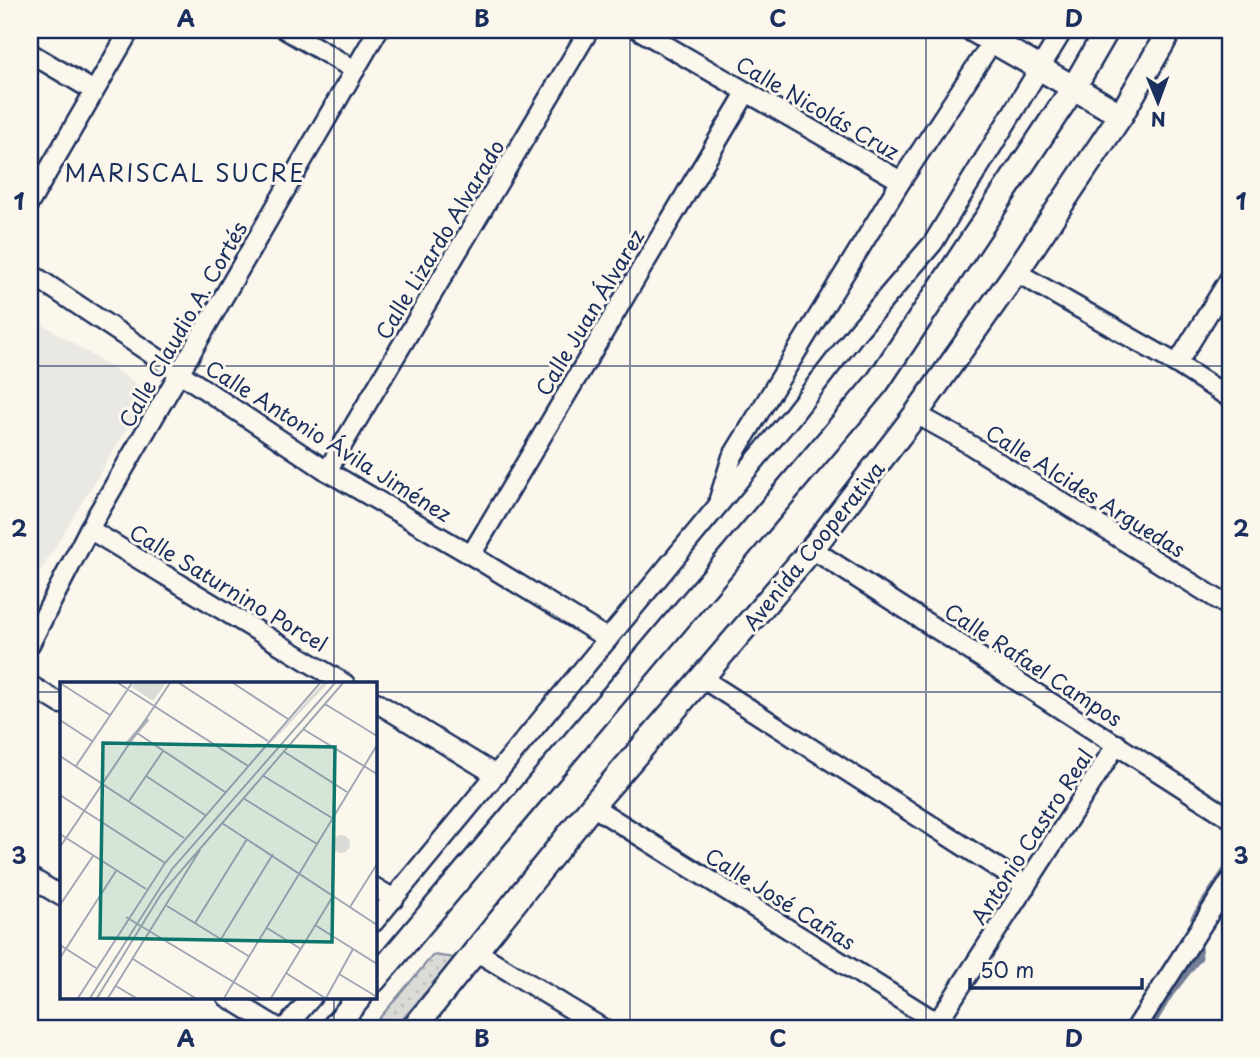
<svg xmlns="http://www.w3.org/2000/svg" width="1260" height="1058" font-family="'Playpen Sans',sans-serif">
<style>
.built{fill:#eae8e2}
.grass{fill:url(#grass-dots);stroke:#7a849a;stroke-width:2}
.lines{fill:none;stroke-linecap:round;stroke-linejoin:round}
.stream{stroke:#747e96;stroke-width:7}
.minor-casing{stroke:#1b2f5e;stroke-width:23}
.tertiary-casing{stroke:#1b2f5e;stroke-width:28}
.minor{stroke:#fbf7ec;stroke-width:18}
.tertiary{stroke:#fbf7ec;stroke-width:23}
.grid{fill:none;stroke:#1b2f5e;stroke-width:2;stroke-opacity:0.55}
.labels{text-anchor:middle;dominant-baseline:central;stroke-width:6;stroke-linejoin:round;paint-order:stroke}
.street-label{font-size:21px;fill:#1b2f5e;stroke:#fbf7ec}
.neighbourhood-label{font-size:23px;letter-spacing:2px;fill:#1b2f5e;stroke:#fbf7ec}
.inset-river{fill:none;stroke:#afb3bb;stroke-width:3.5}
.inset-road{fill:none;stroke:#a1a7b3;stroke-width:2}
.view{fill:#0f766e;fill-opacity:0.15;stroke:#0f766e;stroke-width:3.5}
.inset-edge{fill:none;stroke:#1b2f5e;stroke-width:3.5}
.neatline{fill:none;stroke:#1b2f5e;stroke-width:2.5}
.grid-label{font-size:23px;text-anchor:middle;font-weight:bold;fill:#1b2f5e}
</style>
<defs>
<pattern id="grass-dots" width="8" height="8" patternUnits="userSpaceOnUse" patternTransform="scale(1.75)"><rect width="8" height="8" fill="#dadad7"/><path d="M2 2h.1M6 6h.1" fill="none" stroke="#babbbb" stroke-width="1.8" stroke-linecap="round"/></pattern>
</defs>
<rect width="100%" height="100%" fill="#fbf7ec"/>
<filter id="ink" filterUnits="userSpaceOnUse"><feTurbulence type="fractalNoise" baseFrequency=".0143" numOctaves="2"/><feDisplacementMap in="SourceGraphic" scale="14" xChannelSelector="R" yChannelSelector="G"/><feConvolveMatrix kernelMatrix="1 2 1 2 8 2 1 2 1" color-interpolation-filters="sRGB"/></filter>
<g filter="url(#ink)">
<path class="built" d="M30 316 140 386 142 404 30 588Z"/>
<path class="grass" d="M433 955 455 958 395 1028H371Z"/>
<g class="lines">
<g class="stream">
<path d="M1195 928 1194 918 1230 864"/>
<path d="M1150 1028 1170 994 1199 957 1197 940"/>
</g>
<g class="minor-casing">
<g id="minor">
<path d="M286 30 355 70"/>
<path d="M639 30 901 181"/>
<path d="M30 53 94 91"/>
<path d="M30 202 130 30"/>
<path d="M1016 272 1177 364 1230 398"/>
<path d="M30 273 327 471 471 555 608 639"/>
<path d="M1177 364 1230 278"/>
<path d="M916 414 956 436 1230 607"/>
<path d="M327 471 589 30"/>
<path d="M719 499 732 457 901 181 1000 30"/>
<path d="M89 529 345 684"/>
<path d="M812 549 1230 818"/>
<path d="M471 555 746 93"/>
<path d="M30 644 89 529 378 30"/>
<path d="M703 679 1026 886"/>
<path d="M30 685 61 704"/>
<path d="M374 701 496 775"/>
<path d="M592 806 946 1028"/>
<path d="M30 877 61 896"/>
<path d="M374 887 394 899"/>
<path d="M374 922 792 416 856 333 933 243 1063 30"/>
<path d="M474 950 602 1028"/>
<path d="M227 997 278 1028"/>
<path d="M937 1023 1117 744"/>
<path d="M285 1028 312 997"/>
<path d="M1136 1028 1230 881"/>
</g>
</g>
<g class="tertiary-casing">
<g id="tertiary">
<path d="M973 30 1121 115"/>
<path d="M374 980 877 383 1074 87 1107 30"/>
<path d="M333 1028 360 997"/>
<path d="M414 1028 592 806 812 549 916 414 1016 272 1121 115 1170 30"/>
</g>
</g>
<use href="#minor" class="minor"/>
<use href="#tertiary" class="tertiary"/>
</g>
</g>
<path class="grid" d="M334 30V684M630 30V1028M926 30V1028M30 366H1230M30 692H61M374 692H1230M334 997V1028"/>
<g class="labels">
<g class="street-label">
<text transform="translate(818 107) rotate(30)">Calle Nicolás Cruz</text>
<text transform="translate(439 239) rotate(-59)">Calle Lizardo Alvarado</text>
<text transform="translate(589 312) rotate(-59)">Calle Juan Álvarez</text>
<text transform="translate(182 324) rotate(-60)">Calle Claudio A. Cortés</text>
<text transform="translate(329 440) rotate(32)">Calle Antonio Ávila Jiménez</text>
<text transform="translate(1086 490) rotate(32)">Calle Alcides Arguedas</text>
<text transform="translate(813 545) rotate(-51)">Avenida Cooperativa</text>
<text transform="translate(229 587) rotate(31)">Calle Saturnino Porcel</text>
<text transform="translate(1034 664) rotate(33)">Calle Rafael Campos</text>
<text transform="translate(1031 836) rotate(-57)">Antonio Castro Real</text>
<text transform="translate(781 898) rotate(32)">Calle José Cañas</text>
</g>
<g class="neighbourhood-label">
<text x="185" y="172">MARISCAL SUCRE</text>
</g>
</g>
<g transform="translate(60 682)">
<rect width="317" height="317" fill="#fbf7ec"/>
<path d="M263 1H268L191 82Z" fill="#dadad7"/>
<path d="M74 1H106L93 19 72 5ZM272 162a9 9 0 1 1 18 0a9 9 0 1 1-18 0Z" fill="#dadad7"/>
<path class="inset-river" d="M66 63 88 37"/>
<path class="inset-road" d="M0 1 50 33M58 1 188 84M119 1 208 59M173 1 228 37M265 22 317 54M0 38 32 59M243 47 317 92M77 51 165 110M223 69 287 110M0 74 124 156M16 84 72 1M202 93 272 136M86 94 145 133M0 113 105 181M183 116 257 162M69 119 103 69M162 141 317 243M0 152 86 207M0 165 110 1M0 223 33 174M107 224 190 275M290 225 317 182M66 235 200 316M135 241 187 157M255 243 317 282M207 246 241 267M161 257 213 172M0 263 36 286M0 276 56 189M73 277 135 316M226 291 265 316M279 292 317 315M56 304 76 316M18 316 105 181 260 1M30 316 112 187 275 1M37 316 101 212 283 1M48 316 140 168M164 316 317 63M211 316 273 214M266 316 293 267"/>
<path class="view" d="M43 61 275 65 272 260 40 256Z"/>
<rect width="317" height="317" class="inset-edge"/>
</g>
<rect width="1260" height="1058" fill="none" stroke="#fbf7ec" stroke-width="77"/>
<g transform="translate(1158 102) rotate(179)" stroke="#fbf7ec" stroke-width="5" paint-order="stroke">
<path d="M0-5L12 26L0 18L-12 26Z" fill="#1b2f5e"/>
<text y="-10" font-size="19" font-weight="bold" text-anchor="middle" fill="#1b2f5e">N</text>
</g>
<path d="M970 978v10h172v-10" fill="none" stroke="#1b2f5e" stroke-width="3.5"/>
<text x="980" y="978" font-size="21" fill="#1b2f5e" stroke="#fbf7ec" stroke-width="5" paint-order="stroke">50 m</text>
<rect x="38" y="38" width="1184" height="982" class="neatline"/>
<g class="grid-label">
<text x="186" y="27">A</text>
<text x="482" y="27">B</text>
<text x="778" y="27">C</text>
<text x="1074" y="27">D</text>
<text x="19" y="210">1</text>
<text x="1241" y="210">1</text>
<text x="19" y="537">2</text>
<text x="1241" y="537">2</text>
<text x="19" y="864">3</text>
<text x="1241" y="864">3</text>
<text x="186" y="1047">A</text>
<text x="482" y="1047">B</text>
<text x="778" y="1047">C</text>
<text x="1074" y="1047">D</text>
</g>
</svg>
